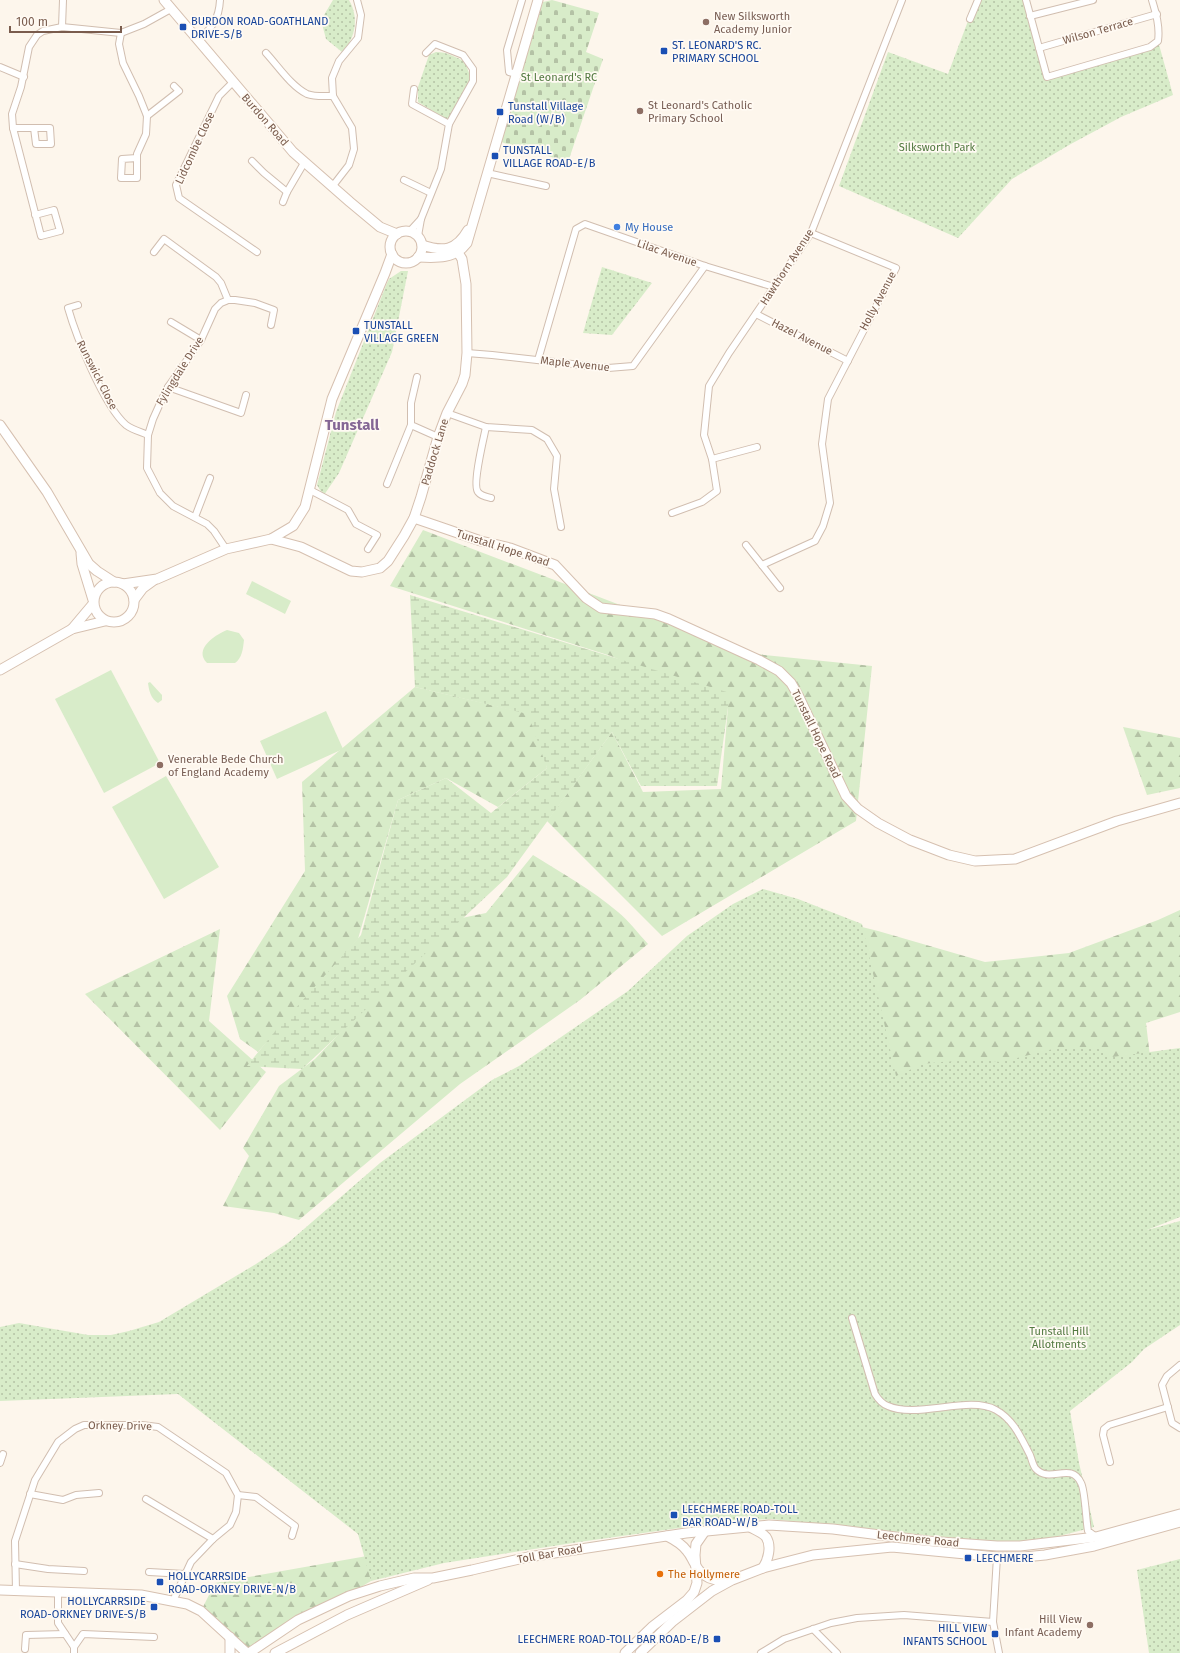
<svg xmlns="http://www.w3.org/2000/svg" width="1180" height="1653" font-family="'Fira Sans',sans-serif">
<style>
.grass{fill:#d8ecc9}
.forest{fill:url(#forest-firs)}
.wetland{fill:url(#wetland-marsh)}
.cemetery{fill:url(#cemetery-stones)}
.park{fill:url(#park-dots)}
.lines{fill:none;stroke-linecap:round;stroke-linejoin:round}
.street-casing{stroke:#d1beb0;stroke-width:8}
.secondary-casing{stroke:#d6c0b0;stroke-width:11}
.street{stroke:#fff;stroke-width:6}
.secondary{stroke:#fff;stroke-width:9}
.education-dot{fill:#8d6e63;stroke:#fffaf3;stroke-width:1.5}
.transit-dot{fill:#1a4fb4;stroke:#fffaf3;stroke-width:1.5}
.shop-dot{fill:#3f7fe0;stroke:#fffaf3;stroke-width:1.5}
.food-dot{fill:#e8710a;stroke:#fffaf3;stroke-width:1.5}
.labels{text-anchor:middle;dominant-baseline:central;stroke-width:3.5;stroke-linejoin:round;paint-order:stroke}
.education-label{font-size:11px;fill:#785e54;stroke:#fffaf3;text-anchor:start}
.transit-label{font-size:11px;fill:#164399;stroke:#fffaf3;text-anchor:start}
.street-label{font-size:11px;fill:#7a5c4d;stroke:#fffaf3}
.park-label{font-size:11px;fill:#537a41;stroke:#fffaf3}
.shop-label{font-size:11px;fill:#366cbe;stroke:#fffaf3;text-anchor:start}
.food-label{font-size:11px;fill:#c56008;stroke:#fffaf3;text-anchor:start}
.district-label{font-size:15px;font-weight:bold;fill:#846695;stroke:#fffaf3}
</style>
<defs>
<pattern id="forest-firs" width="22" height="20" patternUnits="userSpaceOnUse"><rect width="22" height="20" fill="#d8ecc9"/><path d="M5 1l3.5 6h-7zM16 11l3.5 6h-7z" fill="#b4c2a5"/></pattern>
<pattern id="wetland-marsh" width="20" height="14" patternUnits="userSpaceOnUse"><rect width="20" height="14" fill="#d8ecc9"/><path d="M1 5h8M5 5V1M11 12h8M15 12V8" fill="none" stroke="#b4c2a5"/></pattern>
<pattern id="cemetery-stones" width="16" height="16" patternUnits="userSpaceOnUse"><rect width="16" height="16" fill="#d8ecc9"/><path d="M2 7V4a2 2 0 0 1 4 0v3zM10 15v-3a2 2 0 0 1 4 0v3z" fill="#b4c2a5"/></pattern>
<pattern id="park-dots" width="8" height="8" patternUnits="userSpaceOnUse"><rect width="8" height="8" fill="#d8ecc9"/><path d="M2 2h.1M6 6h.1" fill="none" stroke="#b4c2a5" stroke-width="1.8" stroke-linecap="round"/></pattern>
</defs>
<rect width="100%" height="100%" fill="#fdf6ec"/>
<g class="grass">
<path d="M252 581 291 601 285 614 246 594Z"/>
<path d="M227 630 239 633 244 640C243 649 242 658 235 663H207C193 649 215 635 227 630Z"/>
<path d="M111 670 160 763 104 793 55 699Z"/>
<path d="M150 682 162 695V700L158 703C151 699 149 691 148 683Z"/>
<path d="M326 711 343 749 277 779 260 741Z"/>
<path d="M166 776 219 867 164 899 112 807Z"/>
</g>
<g class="forest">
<path d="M423 530 746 653 872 666 856 821 662 936 547 821 612 732 643 792 721 789 728 707 611 656 390 586Z"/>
<path d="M415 687 535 715 547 768 498 807 446 778 398 800 358 939 258 1052 240 1039 227 996 305 871 302 782Z"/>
<path d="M1123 727 1180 738V788L1147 795Z"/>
<path d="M533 855C562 873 592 890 618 912 629 921 638 933 648 944L580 1000 460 1084 299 1220 274 1213 223 1206 249 1156 243 1148 279 1086 315 1059 447 921 486 913Z"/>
<path d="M770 904 878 931 985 962 1069 953 1158 920 1180 910V1012L1146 1023 1151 1065 894 1089Z"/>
<path d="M220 929 209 1021 266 1072 220 1130 85 994Z"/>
<path d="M367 1556 371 1581 250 1653 201 1611 215 1583Z"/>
</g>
<path class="wetland" d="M410 595 730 693 717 786H641L612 732 507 877 302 1069 247 1066 276 1030 361 935 398 800 446 778 491 813 547 768 528 714 415 687Z"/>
<path class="cemetery" d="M552 0 599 13 586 52 603 59 568 162 501 142 543 2Z"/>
<g class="park">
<path d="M333 0H349C359 17 356 38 342 52L326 39 321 20Z"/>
<path d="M979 0H1025L1045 79 1158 41 1173 95 1121 117 1069 145 1012 179 958 238 839 186 888 52 948 74 968 21Z"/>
<path d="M436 52C447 52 456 57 465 62L469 73V83L449 120 446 119 418 102V87L429 55Z"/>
<path d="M602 267 652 283 612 335 583 333Z"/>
<path d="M401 271H408L392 352 339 473 324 495 320 490 317 485 336 412 387 283 389 279Z"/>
<path d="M763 889 798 899 862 924 896 1076 923 1064 940 1062 979 1060 1001 1062 1053 1049 1095 1047 1112 1057 1180 1048V1217L1147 1230 1180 1221V1325L1144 1349 1132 1362 1070 1411 1079 1463 1094 1527 1044 1540 1001 1543 771 1519 729 1521 579 1542 444 1563 371 1581 358 1534 178 1394 0 1401V1327L19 1323 88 1335H111L129 1331 159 1322 256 1264 289 1242 380 1163 492 1080 519 1066 628 991 687 936 733 904Z"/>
<path d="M1180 1559V1653H1149L1137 1570Z"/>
</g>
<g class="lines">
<g class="street-casing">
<g id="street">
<path d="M1026 0 1047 77 1150 47 1158 41C1160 27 1156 13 1152 0"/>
<path d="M1030 16 1093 0"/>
<path d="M970 19 978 0"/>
<path d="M62 27 63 0"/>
<path d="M121 33 119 44 123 63 139 96 147 116 146 134 137 154V178H121L122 159 137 158"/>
<path d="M198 41C212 27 219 20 220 0"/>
<path d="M1039 48 1157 14"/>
<path d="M266 53C278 66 291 86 307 94 315 97 324 96 333 96"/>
<path d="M0 67 24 77"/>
<path d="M517 74 509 72 507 50 522 0"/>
<path d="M233 82 219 96 176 185 179 198 257 252"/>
<path d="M414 89 412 104 449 124"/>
<path d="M147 116 179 91 174 86"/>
<path d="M13 128H50L51 144H36L34 128"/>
<path d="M252 161 264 173 287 192 304 163"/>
<path d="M487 173 546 186"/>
<path d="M404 180 431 193"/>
<path d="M332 187 349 165 354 149 352 128 333 96 332 78 339 61 358 38 361 15 357 0"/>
<path d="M283 202 287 192"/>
<path d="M35 215 54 210 60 231 41 236 13 128 12 114 21 87 29 47 37 35 43 31 62 27 121 33 144 24 171 9"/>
<path d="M410 231 421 219"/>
<path d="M418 236 421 219 441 169 449 124 473 81V69L463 55 435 44 426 53"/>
<path d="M154 252 164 239 216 277 221 283 228 300"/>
<path d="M78 305 68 308C76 336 104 406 126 425 133 430 141 432 148 435"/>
<path d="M756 314 848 361"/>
<path d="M171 322 201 340"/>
<path d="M467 353 492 355 608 368 633 366 705 266"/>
<path d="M538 360 576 229 585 224 705 266 774 287"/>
<path d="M417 377 411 403V425L438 437"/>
<path d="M168 387 241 413 246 395"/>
<path d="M447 413 486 427 532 430 547 439 557 456 554 489 561 527"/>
<path d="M486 427C484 437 472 485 478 492 481 496 487 497 491 498"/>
<path d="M712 459 757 447"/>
<path d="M387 484 411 425"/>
<path d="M310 490 348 510 356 524 377 535 368 549"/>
<path d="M672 513 702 502 717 491 712 459 704 435 709 386 729 353 811 233 902 0"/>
<path d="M195 517 210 478"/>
<path d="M746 545 780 588"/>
<path d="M226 549 214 531 207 524 173 506 160 493 147 468 148 435 153 419 162 399 168 387 201 340 215 309 221 303 228 300H235L255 303 274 310 271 325"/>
<path d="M762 565 815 541 823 526 830 503 822 444 828 399 896 268 811 233"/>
<path d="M852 1318 875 1394C878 1399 882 1404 888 1406 917 1419 969 1395 996 1410 1014 1420 1021 1438 1030 1455 1032 1460 1033 1466 1036 1469 1050 1484 1071 1461 1081 1483 1085 1489 1086 1521 1088 1531L1096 1537"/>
<path d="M1180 1365 1167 1376 1162 1385 1172 1423 1180 1428"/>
<path d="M1110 1462 1103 1435 1104 1429 1109 1425 1168 1407"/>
<path d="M0 1463 3 1454"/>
<path d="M30 1494 63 1500 76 1495 99 1493"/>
<path d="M238 1495 256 1497 295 1526 292 1536"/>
<path d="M146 1499 213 1539"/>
<path d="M997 1557 993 1622 999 1653"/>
<path d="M15 1564 48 1569 84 1571"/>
<path d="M149 1572 185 1574"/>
<path d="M16 1591 15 1541 35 1480 58 1442 75 1429 84 1425H142L158 1427 226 1473 238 1495 236 1512 230 1525 213 1539 191 1562 173 1601"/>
<path d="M58 1592V1623L74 1647V1653"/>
<path d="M813 1629 837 1653"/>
<path d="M74 1647 83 1634 154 1637"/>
<path d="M25 1649 26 1635 65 1634"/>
<path d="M761 1653 784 1639 831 1623 857 1618 904 1615 993 1622"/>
</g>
</g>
<g class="secondary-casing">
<g id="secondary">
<path d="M164 0 293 152 350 202 380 227 397 234"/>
<circle cx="406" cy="247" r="16"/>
<path d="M422 245C443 252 456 251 468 230"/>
<path d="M418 257C437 258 455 259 467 243L538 0"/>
<path d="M0 425 47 492 89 564 97 571 114 582"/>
<path d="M414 518 481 541 510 548 555 565 586 598 601 608 655 614 669 619 759 660 779 671 791 683 799 697 846 796 858 809 878 823 910 840 949 855 975 861 1015 859 1117 821 1180 803"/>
<path d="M271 539 301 547 351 571 362 572 380 568 388 561 404 536 414 518 421 497 438 437 447 413 462 384 465 375 467 353 466 284 462 259 454 246"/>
<path d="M81 553 82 564 93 600"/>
<circle cx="114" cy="602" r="20"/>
<path d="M123 584 157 579 226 549 271 539 293 526 305 507 332 399 385 273 392 254"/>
<path d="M134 600 143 588 154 580"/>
<path d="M72 629 93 604"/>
<path d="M0 670 72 629 105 621"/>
<path d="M750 1527C755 1530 762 1532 766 1537 772 1546 768 1560 763 1568"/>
<path d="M667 1536C675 1540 682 1544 687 1551 691 1555 692 1560 695 1564 702 1578 715 1582 729 1580"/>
<path d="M0 1590 141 1595 187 1604 201 1611 247 1653"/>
<path d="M230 1637V1653"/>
<path d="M249 1653 298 1620 349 1596 380 1586 414 1578H433L472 1570 528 1557 686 1533 769 1525 833 1529 927 1541 997 1546H1020L1096 1537 1180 1514"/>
<path d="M275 1653 347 1615 428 1580"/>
<path d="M625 1653 653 1626 687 1600 694 1592 697 1583 695 1555 696 1544 705 1531"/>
<path d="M640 1653 672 1622 712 1591 732 1580 763 1568 813 1555 892 1547 997 1557H1024L1045 1555 1094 1546 1180 1522"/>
</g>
</g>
<use href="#street" class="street"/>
<use href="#secondary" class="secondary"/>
</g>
<g class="education-dot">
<circle cx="706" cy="22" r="4"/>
<circle cx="640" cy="111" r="4"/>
<circle cx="160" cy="765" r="4"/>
<circle cx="1090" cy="1625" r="4"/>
</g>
<g class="transit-dot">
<rect x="179" y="23" width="8" height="8" rx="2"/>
<rect x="660" y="47" width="8" height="8" rx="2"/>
<rect x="496" y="108" width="8" height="8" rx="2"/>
<rect x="491" y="152" width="8" height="8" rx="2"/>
<rect x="352" y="327" width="8" height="8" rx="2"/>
<rect x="670" y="1511" width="8" height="8" rx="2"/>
<rect x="964" y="1554" width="8" height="8" rx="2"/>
<rect x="156" y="1578" width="8" height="8" rx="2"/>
<rect x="150" y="1603" width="8" height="8" rx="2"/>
<rect x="991" y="1630" width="8" height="8" rx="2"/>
<rect x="713" y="1635" width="8" height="8" rx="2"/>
</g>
<circle class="shop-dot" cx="617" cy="227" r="4"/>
<circle class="food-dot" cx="660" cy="1574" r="4"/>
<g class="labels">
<g class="education-label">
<text x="714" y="16">New Silksworth<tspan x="714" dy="13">Academy Junior</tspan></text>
<text x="648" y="105">St Leonard's Catholic<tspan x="648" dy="13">Primary School</tspan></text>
<text x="168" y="759">Venerable Bede Church<tspan x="168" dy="13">of England Academy</tspan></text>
<text x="1082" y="1619" text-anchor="end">Hill View<tspan x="1082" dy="13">Infant Academy</tspan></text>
</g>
<g class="transit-label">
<text x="191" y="21">BURDON ROAD-GOATHLAND<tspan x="191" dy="13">DRIVE-S/B</tspan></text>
<text x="672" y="45">ST. LEONARD'S RC.<tspan x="672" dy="13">PRIMARY SCHOOL</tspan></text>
<text x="508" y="106">Tunstall Village<tspan x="508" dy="13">Road (W/B)</tspan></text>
<text x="503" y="150">TUNSTALL<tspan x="503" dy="13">VILLAGE ROAD-E/B</tspan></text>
<text x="364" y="325">TUNSTALL<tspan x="364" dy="13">VILLAGE GREEN</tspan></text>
<text x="682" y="1509">LEECHMERE ROAD-TOLL<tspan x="682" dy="13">BAR ROAD-W/B</tspan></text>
<text x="976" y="1558">LEECHMERE</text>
<text x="168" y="1576">HOLLYCARRSIDE<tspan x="168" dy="13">ROAD-ORKNEY DRIVE-N/B</tspan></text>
<text x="146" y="1601" text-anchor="end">HOLLYCARRSIDE<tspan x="146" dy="13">ROAD-ORKNEY DRIVE-S/B</tspan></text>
<text x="987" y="1628" text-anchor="end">HILL VIEW<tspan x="987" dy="13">INFANTS SCHOOL</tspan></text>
<text x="709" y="1639" text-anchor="end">LEECHMERE ROAD-TOLL BAR ROAD-E/B</text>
</g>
<g class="street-label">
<text transform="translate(1098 31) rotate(-16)">Wilson Terrace</text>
<text transform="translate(265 120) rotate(49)">Burdon Road</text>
<text transform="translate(195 148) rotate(-65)">Lidcombe Close</text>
<text transform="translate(667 253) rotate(19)">Lilac Avenue</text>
<text transform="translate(787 267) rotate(-57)">Hawthorn Avenue</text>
<text transform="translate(878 301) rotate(-62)">Holly Avenue</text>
<text transform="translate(802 337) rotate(27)">Hazel Avenue</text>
<text transform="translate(575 364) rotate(6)">Maple Avenue</text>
<text transform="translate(180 371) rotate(-58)">Fylingdale Drive</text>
<text transform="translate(97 375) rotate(63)">Runswick Close</text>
<text transform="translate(435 452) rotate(-73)">Paddock Lane</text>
<text transform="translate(503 548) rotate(18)">Tunstall Hope Road</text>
<text transform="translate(816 734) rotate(64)">Tunstall Hope Road</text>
<text transform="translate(120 1426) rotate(1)">Orkney Drive</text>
<text transform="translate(918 1539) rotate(6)">Leechmere Road</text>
<text transform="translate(550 1554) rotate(-10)">Toll Bar Road</text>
</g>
<g class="park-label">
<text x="559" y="77">St Leonard's RC</text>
<text x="937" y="147">Silksworth Park</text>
<text x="1059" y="1331">Tunstall Hill<tspan x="1059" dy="13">Allotments</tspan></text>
</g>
<g class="shop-label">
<text x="625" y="227">My House</text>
</g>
<g class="food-label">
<text x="668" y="1574">The Hollymere</text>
</g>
<g class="district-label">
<text x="352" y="425">Tunstall</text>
</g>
</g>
<path d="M10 26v6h111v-6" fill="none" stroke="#7a5c4d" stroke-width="2"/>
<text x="16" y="26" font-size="12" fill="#7a5c4d" stroke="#fffaf3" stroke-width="3" paint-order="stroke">100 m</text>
</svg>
